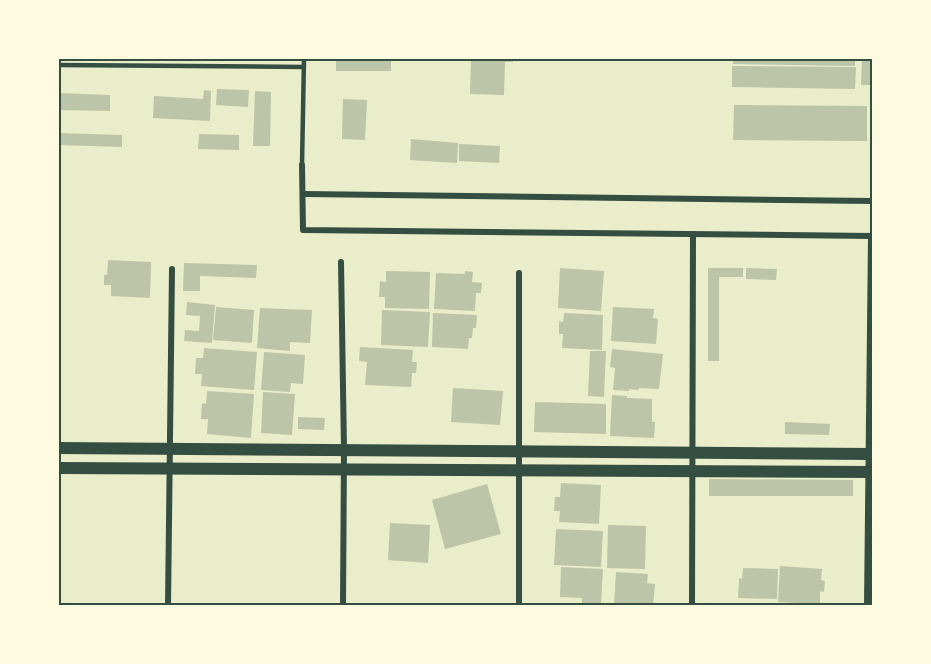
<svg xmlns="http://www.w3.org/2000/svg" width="931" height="664" font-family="Figtree,sans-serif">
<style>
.building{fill:#bcc5a7}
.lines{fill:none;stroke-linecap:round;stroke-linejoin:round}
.service{stroke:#344e41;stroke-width:4.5}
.minor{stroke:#344e41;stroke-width:6}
.secondary{stroke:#344e41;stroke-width:12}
.neatline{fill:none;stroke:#344e41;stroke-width:2}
</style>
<rect width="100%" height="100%" fill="#e9edc9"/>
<g class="building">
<rect x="336" y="58" width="55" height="13"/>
<path d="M471 58H513V62H505L504 95 470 94Z"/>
<path d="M733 58H855V66L733 64Z"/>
<path d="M862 58H872V85H861Z"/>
<path d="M732 66 856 67 855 89 732 87Z"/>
<path d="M217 89 249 90 248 107 216 105Z"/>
<path d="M204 90 211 91 210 121 153 118 154 96 203 99Z"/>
<path d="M255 91 271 92 270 146H253Z"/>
<path d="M58 93 110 95V111L58 110Z"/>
<path d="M343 99 367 100 365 140 342 139Z"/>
<path d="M734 105 867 106V141L733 140Z"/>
<path d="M58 133 122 135V147L58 145Z"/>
<path d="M199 134 239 135V150L198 149Z"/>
<path d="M411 139 458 143 457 163 410 160Z"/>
<path d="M459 144 500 146 499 163 459 161Z"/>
<path d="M108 260 151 262 150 298 111 296V285H104V275H107Z"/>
<path d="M184 263 257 265 256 278 200 276V291H183Z"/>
<path d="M560 268 604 271 601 311 558 308Z"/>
<path d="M708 268H743V277H719V361H708Z"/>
<path d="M746 268 777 269 776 280 746 279Z"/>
<path d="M386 271 430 272 429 309 385 308V297H379L380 281 386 282Z"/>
<path d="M465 271 473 272 472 282 482 283 481 293H476L475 311 434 309 436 273 465 274Z"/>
<path d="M187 302 215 305 212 343 184 341 185 330 199 331 200 316 186 315Z"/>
<path d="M216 307 254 310 252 343 213 340Z"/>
<path d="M613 307 654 309 653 318 658 319 656 344 611 341Z"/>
<path d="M260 308 312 310 310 343 290 342V351L257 348Z"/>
<path d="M382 310 430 312 428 347 381 345Z"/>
<path d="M433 313 477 315 476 328H473L472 338H469L468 349 432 347Z"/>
<path d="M564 313 603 315 602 350 562 348 563 334H559V321L563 322Z"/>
<path d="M360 347 413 350 412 362H417L416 373H412L411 387 365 385 367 362 359 361Z"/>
<path d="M204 348 257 352 254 390 201 386 202 374H195L196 358H203Z"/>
<path d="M612 349 663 354 659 389 639 388 638 390 629 389V391L613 390 615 368 610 367Z"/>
<path d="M590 351H606L604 397 588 396Z"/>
<path d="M264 352 305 355 303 384 291 383 290 392 261 390Z"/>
<path d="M453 388 503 391 500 425 451 422Z"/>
<path d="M207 391 254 394 251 438 207 434 208 419H201L202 403 206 404Z"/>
<path d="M263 392 295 394 292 435 261 433Z"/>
<path d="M612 395 627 396V398L652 399V422H655L654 438 610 436Z"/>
<path d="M535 402 606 404V434L534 432Z"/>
<path d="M298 417 325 418 324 430 298 429Z"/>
<path d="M785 422 830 424 829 435 785 434Z"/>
<path d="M709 479 853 480V496H709Z"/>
<path d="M561 483 601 485 599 524 559 522 560 511H554L555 497H560Z"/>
<path d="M487 484 501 534 445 549 432 500Z"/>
<path d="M390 523 430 525 428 563 388 560Z"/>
<path d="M608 525 646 526 645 569 607 568Z"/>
<path d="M556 529 603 531 601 567 554 565Z"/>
<path d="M780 566 822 569 821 580 825 581 824 592 820 591V604L778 602Z"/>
<path d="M561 567 603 569 601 604 582 603V598L560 597Z"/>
<path d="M743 568 778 569 777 599 738 598 739 578 742 579Z"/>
<path d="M616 572 648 574 647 583 655 584 653 606H614Z"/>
</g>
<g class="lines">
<g class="service">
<path d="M58 65 304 67"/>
<path d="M302 165 304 58"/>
</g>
<g class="minor">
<path d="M302 165 303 230 872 236"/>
<path d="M304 194 872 201"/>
<path d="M341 262 344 450 343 606"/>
<path d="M519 273V606"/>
<path d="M168 606 172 269"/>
<path d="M692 606 693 234"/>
<path d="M867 606 871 236"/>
</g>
<g class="secondary">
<path d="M58 448 872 454"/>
<path d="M58 468 872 472"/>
</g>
</g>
<rect width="931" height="664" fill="none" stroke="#fefae0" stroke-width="120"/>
<rect x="60" y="60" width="811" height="544" class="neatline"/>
</svg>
